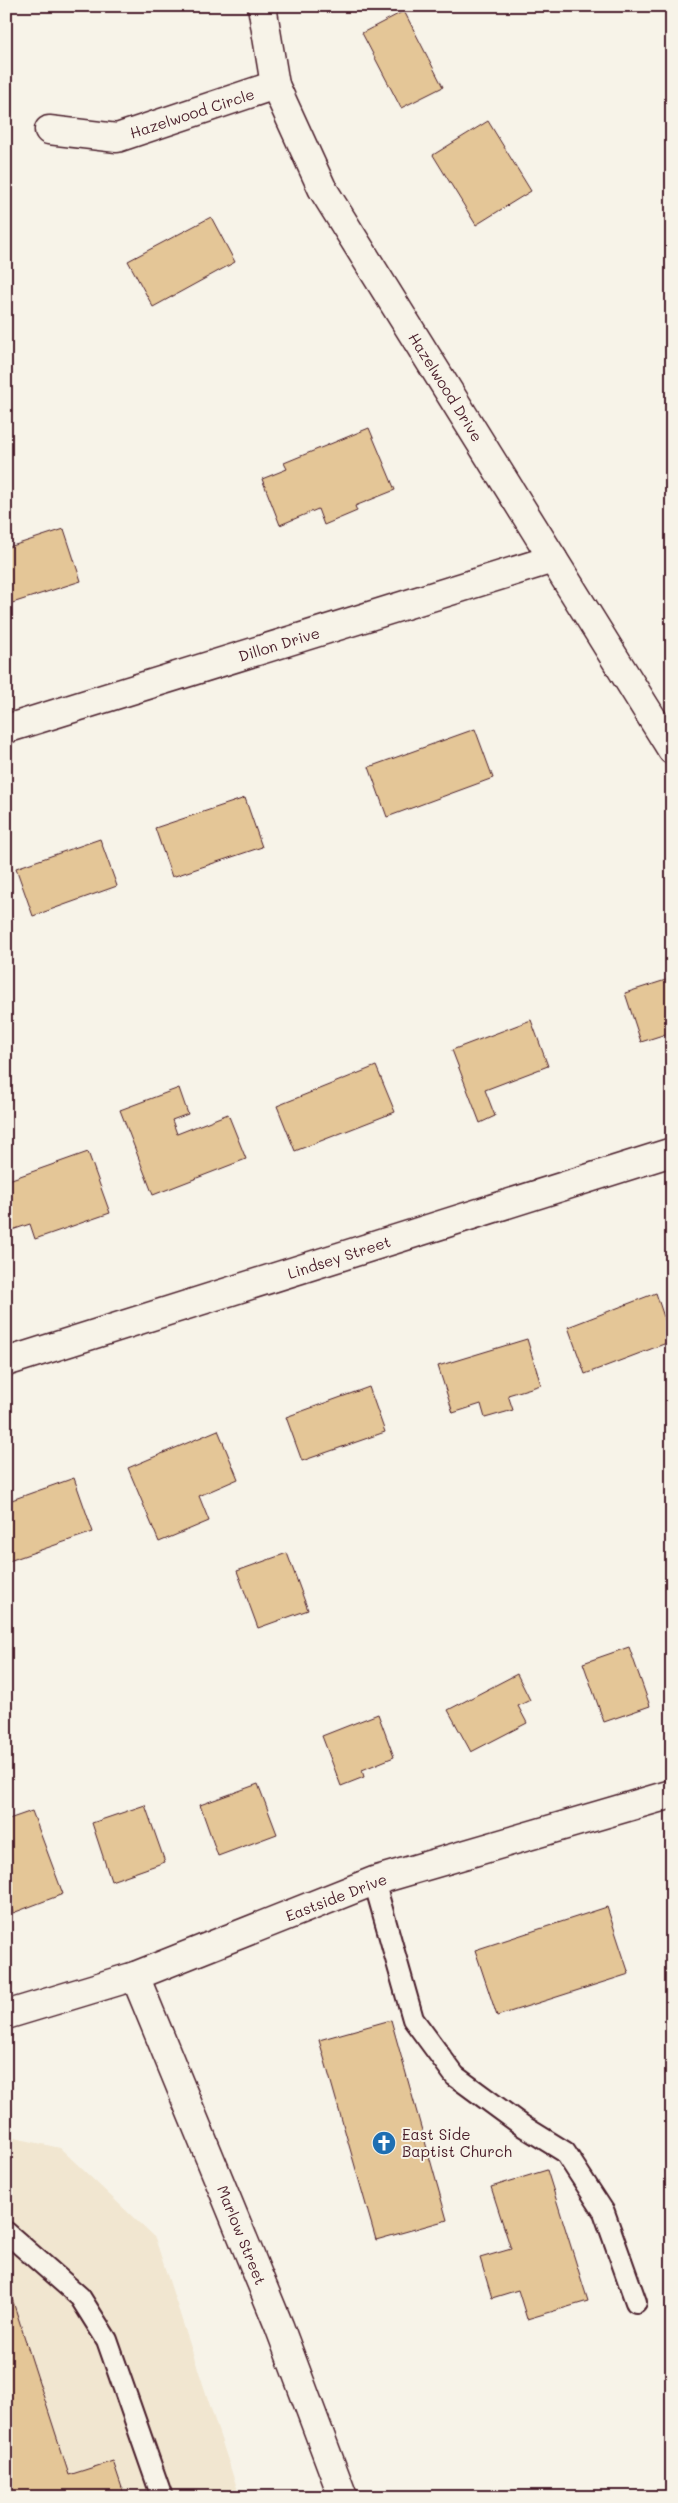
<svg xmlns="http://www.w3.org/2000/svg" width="678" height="2503" font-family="Mali,sans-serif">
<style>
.built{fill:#f1e6d0}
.building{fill:#e4c697;stroke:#4a1f2b}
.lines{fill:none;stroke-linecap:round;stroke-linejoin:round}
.lane-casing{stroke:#4a1f2b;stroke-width:24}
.street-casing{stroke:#4a1f2b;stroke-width:31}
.secondary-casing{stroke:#4a1f2b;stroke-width:31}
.lane{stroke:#f7f3e8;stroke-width:20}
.street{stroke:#f7f3e8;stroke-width:28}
.secondary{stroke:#f7f3e8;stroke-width:28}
.labels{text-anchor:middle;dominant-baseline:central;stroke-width:4;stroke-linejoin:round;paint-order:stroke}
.street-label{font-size:15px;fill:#4a1f2b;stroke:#f7f3e8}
.poi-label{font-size:15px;fill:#4a1f2b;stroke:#f7f3e8;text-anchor:start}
</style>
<rect width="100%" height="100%" fill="#f7f3e8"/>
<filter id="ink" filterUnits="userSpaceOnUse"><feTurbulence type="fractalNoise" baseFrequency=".02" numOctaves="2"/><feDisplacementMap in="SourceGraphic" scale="10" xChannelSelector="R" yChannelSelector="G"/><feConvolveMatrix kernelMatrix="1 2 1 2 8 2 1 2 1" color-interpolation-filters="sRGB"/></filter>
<g filter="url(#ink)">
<path class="built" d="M6 2136 60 2148 155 2238 240 2497H6Z"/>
<g class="building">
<path d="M404 11 443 87 401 108 362 33Z"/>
<path d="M488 121 531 191 476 225 433 155Z"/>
<path d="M211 217 235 262 153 307 128 261Z"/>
<path d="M369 428 395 490 355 506 357 511 324 525 318 509 280 525 262 479 287 469 284 463Z"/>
<path d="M64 529 81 581 6 605V548Z"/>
<path d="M475 729 493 778 387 817 369 767Z"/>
<path d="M245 798 262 847 172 877 155 828Z"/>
<path d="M100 839 117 886 33 916 16 868Z"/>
<path d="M672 978V1032L641 1042 625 993Z"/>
<path d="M531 1020 548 1066 485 1090 495 1116 480 1123 452 1050Z"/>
<path d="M376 1066 395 1112 295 1151 277 1106Z"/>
<path d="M179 1088 188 1114 172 1120 177 1134 228 1114 246 1159 153 1195 120 1110Z"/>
<path d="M88 1152 110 1213 35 1239 30 1224 6 1232V1181Z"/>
<path d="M656 1293 672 1341 585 1374 568 1327Z"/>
<path d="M527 1339 541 1385 508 1395 513 1410 485 1418 481 1404 453 1413 438 1366Z"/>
<path d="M369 1387 385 1432 302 1461 286 1417Z"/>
<path d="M218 1430 238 1479 199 1496 209 1521 159 1542 128 1468Z"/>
<path d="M74 1478 93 1532 6 1562V1502Z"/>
<path d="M287 1553 308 1610 258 1628 237 1571Z"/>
<path d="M629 1647 650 1706 604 1722 583 1663Z"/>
<path d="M517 1674 530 1700 518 1706 527 1723 471 1752 448 1710Z"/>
<path d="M378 1714 394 1757 362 1770 364 1777 341 1786 322 1736Z"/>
<path d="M258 1784 277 1834 218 1856 200 1805Z"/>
<path d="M145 1805 165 1862 111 1881 92 1823Z"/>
<path d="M32 1811 63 1894 13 1913 6 1893V1820Z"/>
<path d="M607 1907 629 1974 497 2016 475 1950Z"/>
<path d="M391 2020 447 2220 376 2240 319 2040Z"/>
<path d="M547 2170 588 2301 527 2319 518 2290 492 2298 480 2258 511 2249 491 2187Z"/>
<path d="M6 2280 69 2475 113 2461 125 2497H6Z"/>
</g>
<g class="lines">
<g class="lane-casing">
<g id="lane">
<path d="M374 1881 413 2019 455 2076 523 2126 565 2152 604 2212 636 2302"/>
<path d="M6 2232 80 2297 107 2340 162 2497"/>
</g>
</g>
<g class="street-casing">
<g id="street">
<path d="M262 6 275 85 322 188 672 750"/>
<path d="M49 130 117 138 275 85"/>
<path d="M6 729 553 559"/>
<path d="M6 1362 672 1152"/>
<path d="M135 1976 279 2326 343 2497"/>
</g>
</g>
<g class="secondary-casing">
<path id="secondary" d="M6 2015 135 1976 374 1881 672 1794"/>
</g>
<use href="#lane" class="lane"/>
<use href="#street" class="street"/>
<use href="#secondary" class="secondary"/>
</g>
</g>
<defs>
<g id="church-disc" transform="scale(1.25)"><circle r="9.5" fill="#1f6fb2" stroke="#f7f3e8"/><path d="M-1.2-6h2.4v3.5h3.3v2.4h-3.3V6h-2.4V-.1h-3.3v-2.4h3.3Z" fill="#fff"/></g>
</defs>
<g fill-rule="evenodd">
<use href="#church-disc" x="384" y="2143"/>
</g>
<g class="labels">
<g class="street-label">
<text transform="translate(192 113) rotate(-18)">Hazelwood Circle</text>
<text transform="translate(446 387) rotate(58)">Hazelwood Drive</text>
<text transform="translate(279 644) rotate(-17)">Dillon Drive</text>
<text transform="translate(339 1257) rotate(-18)">Lindsey Street</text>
<text transform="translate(336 1897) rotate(-21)">Eastside Drive</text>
<text transform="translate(242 2235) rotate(68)">Marlow Street</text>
</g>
<g class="poi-label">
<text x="402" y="2134">East Side<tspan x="402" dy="17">Baptist Church</tspan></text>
</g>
</g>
<rect width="678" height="2503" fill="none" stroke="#f7f3e8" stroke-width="25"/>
<rect x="12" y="12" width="653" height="2478" fill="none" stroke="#4a1f2b" stroke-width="2" filter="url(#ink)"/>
</svg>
